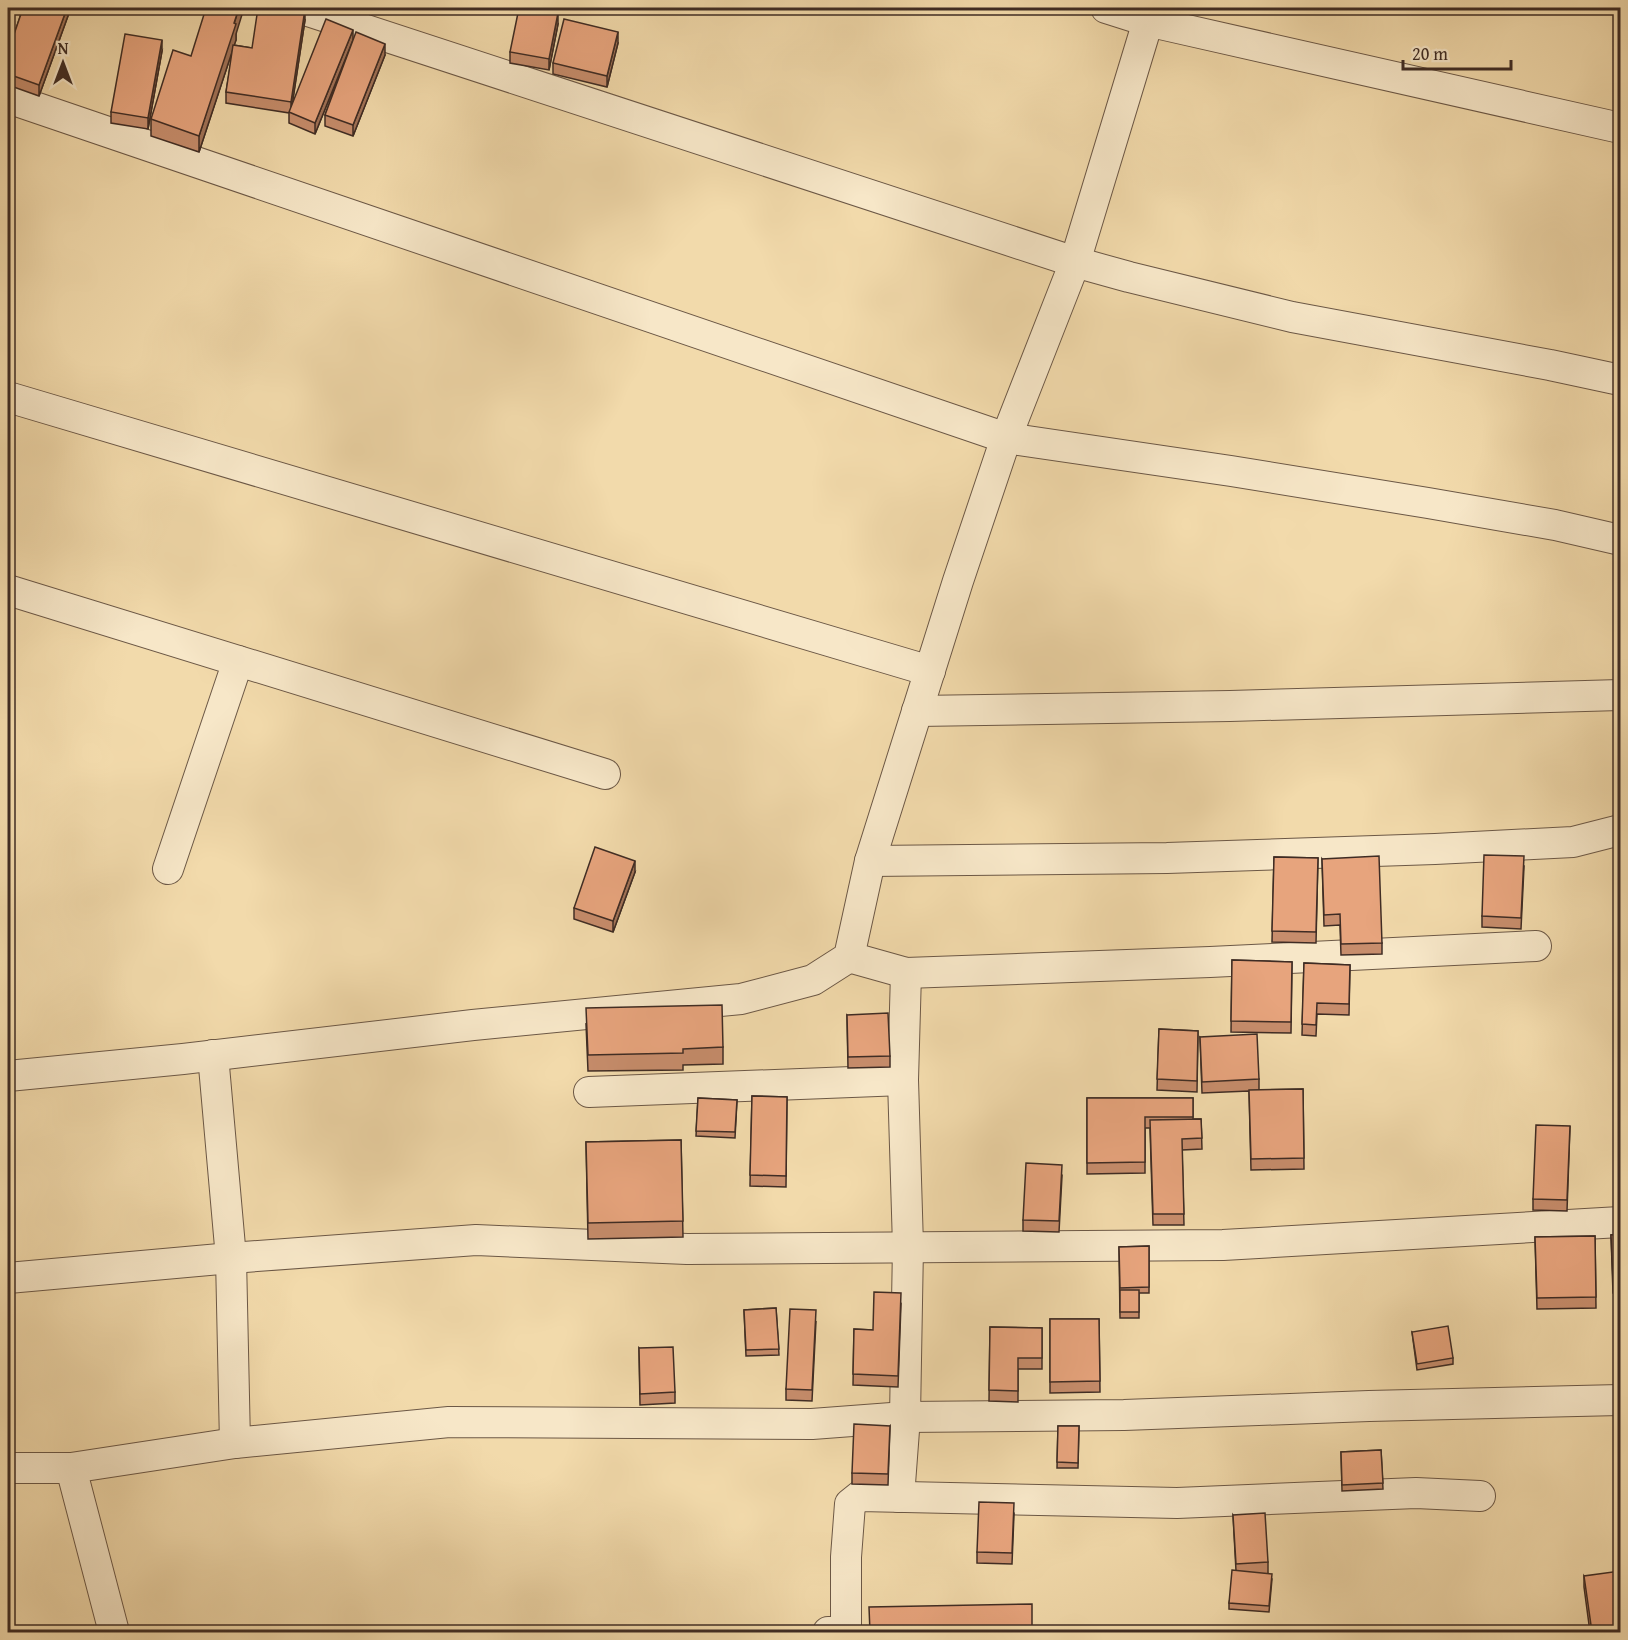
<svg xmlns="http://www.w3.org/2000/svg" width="1628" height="1640" font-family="'Gentium Book Plus',serif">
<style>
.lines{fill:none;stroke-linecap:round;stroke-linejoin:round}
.minor-casing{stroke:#6c5846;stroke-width:32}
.minor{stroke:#f7e7c8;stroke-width:30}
.wall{fill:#c78d6c;stroke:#3f2c24;stroke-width:1.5}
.shaded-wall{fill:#a27358;stroke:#3f2c24;stroke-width:1.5}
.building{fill:#e7a47d;stroke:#3f2c24;stroke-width:1.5}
</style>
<rect width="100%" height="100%" fill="#f2daab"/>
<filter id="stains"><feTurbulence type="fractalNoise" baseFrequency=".00333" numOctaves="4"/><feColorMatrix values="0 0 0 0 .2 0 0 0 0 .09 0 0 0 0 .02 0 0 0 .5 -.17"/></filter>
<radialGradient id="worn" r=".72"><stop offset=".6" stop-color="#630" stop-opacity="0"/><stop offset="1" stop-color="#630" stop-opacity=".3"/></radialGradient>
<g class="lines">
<g class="minor-casing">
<g id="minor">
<path d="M299 8 1075 262 1129 277 1292 317 1550 365 1620 380"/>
<path d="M1106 8 1147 21 1620 128"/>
<path d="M8 98 1006 438 1231 471 1428 503 1555 525 1620 540"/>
<path d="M8 397 930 671"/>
<path d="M8 590 605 774"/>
<path d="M917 711 1230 706 1620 695"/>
<path d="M870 861 1167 858 1435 849 1573 842 1620 830"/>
<path d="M168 869 238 661"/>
<path d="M849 957 906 973 1210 962 1536 946"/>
<path d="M213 1055 231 1258 235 1443"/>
<path d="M8 1076 183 1059 473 1025 741 999 813 980 849 957 870 861 958 581 1006 438 1075 262 1152 8"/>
<path d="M589 1092 903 1080"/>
<path d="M8 1278 231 1258 476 1240 687 1249 1223 1245 1620 1222"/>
<path d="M8 1468H71L235 1443 449 1422 812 1424 905 1417 1124 1415 1369 1406 1620 1400"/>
<path d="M71 1468 114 1632"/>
<path d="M899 1497 905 1417 908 1246 903 1080 906 973"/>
<path d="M828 1632H846V1557L850 1504 860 1496 1177 1503 1416 1493 1480 1496"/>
</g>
</g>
<use href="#minor" class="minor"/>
</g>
<g class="wall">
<path d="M23 8H73L72 10 69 8V13L39 96 8 85V52Z"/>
<path d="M305 20 292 104 353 40 385 55 353 136 325 126V115L351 45 315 134 289 123V113L226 103V92L233 49 199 152 151 136V119L191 56 236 34V40L234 45 252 48Z"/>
<path d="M558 24 549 70 510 63V52Z"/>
<path d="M618 43 607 87 553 74V63Z"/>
<path d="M162 51 148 129 111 123V112Z"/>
<path d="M1274 857 1318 858 1316 943 1272 942Z"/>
<path d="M1322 859 1382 943V954L1341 955 1340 925 1324 926Z"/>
<path d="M1524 867 1521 929 1482 927V916Z"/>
<path d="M635 872 613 932 574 919V908Z"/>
<path d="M1232 960 1292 962 1291 1033 1231 1032Z"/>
<path d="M1304 963 1350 965 1349 1015 1317 1014 1316 1036 1302 1035Z"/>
<path d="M847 1015 890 1056V1067L848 1068Z"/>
<path d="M586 1024 723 1047V1064L683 1065V1070L588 1071Z"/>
<path d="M1159 1029 1198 1031 1197 1092 1157 1090Z"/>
<path d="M1200 1037 1259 1079V1090L1303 1089 1304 1169 1251 1170 1249 1091 1202 1093Z"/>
<path d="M752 1096 787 1097 786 1187 750 1186Z"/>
<path d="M698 1098 737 1100 735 1138 696 1136Z"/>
<path d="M1087 1098H1193V1119H1201L1202 1149 1182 1150 1184 1225H1153L1150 1128H1145V1173L1087 1174Z"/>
<path d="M1570 1126 1567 1211 1533 1210V1199Z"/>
<path d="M681 1140 683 1237 588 1239 586 1142Z"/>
<path d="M1062 1176 1059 1232 1023 1231V1220Z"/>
<path d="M1620 1234V1292L1613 1293 1611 1235Z"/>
<path d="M1595 1236 1596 1308 1537 1309 1535 1237Z"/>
<path d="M1149 1246V1293H1139V1318H1120L1119 1247Z"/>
<path d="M901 1304 898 1387 853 1385 854 1329 873 1330Z"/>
<path d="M776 1308 779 1355 746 1356 744 1310Z"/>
<path d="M1050 1319H1099L1100 1392 1050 1393Z"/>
<path d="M816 1321 812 1401 786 1400V1389Z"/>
<path d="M990 1327 1042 1328V1369H1018V1402L989 1401Z"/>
<path d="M1412 1332 1453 1358V1364L1417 1370Z"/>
<path d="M639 1348 675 1392V1403L640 1405Z"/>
<path d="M890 1426 888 1485 852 1484V1473Z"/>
<path d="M1058 1426H1079L1078 1468H1057Z"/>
<path d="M1381 1450 1383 1489 1342 1491 1341 1452Z"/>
<path d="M1014 1514 1012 1564 977 1563V1552Z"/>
<path d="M1233 1515 1268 1562V1573L1272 1579 1269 1612 1229 1609V1603L1236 1571Z"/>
<path d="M1584 1576 1620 1632H1590L1584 1587Z"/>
</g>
<g class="shaded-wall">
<path d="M67 8H69V13L39 96V85Z"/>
<path d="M239 8H244L236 34V40L199 152V136Z"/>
<path d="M305 9V20L291 113V102Z"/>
<path d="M558 13V24L549 70V59Z"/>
<path d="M353 30V40L315 134V123Z"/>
<path d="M618 32V43L607 87V76Z"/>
<path d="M162 40V51L148 129V118Z"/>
<path d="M385 44V55L353 136V125Z"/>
<path d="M635 861V872L613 932V921Z"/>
</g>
<g class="building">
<path d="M23 8H67L39 85 8 74V52Z"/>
<path d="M206 8H239L234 23 236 24 199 136 151 119 173 50 191 56Z"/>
<path d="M258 8H295L305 9 291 102 226 92 233 45 252 48Z"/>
<path d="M519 8H532L558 13 549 59 510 52Z"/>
<path d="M326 19 353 30 315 123 289 112Z"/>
<path d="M564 19 618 32 607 76 553 63Z"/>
<path d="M356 32 385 44 353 125 325 115Z"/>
<path d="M125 34 162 40 148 118 111 112Z"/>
<path d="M595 847 635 861 613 921 574 908Z"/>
<path d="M1484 855 1524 856 1521 918 1482 916Z"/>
<path d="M1379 856 1382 943 1341 944 1340 914 1324 915 1322 859Z"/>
<path d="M1274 857 1318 858 1316 932 1272 931Z"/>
<path d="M1232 960 1292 962 1291 1022 1231 1021Z"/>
<path d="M1304 963 1350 965 1349 1004 1317 1003 1316 1025 1302 1024Z"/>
<path d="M722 1005 723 1047 683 1049V1053L588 1055 586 1008Z"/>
<path d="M888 1013 890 1056 848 1057 847 1015Z"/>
<path d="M1159 1029 1198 1031 1197 1081 1157 1079Z"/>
<path d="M1257 1034 1259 1079 1202 1082 1200 1037Z"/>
<path d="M1303 1089 1304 1158 1251 1159 1249 1090Z"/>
<path d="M752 1096 787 1097 786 1176 750 1175Z"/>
<path d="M698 1098 737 1100 735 1132 696 1131Z"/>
<path d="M1087 1098H1193V1117H1145V1162L1087 1163Z"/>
<path d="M1201 1119 1202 1138 1182 1139 1184 1214H1153L1150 1120Z"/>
<path d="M1536 1125 1570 1126 1567 1200 1533 1199Z"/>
<path d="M681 1140 683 1221 588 1223 586 1142Z"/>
<path d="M1026 1163 1062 1165 1059 1221 1023 1220Z"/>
<path d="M1620 1234V1281L1613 1282 1611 1235Z"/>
<path d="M1595 1236 1596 1297 1537 1298 1535 1237Z"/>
<path d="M1149 1246V1287L1120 1288 1119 1247Z"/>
<rect x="1120" y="1290" width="19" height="22"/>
<path d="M874 1292 901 1293 898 1376 853 1374 854 1329 873 1330Z"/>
<path d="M776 1308 779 1349 746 1350 744 1310Z"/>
<path d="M790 1309 816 1310 812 1390 786 1389Z"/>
<path d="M1050 1319H1099L1100 1381 1050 1382Z"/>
<path d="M1448 1326 1453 1358 1417 1364 1412 1332Z"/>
<path d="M990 1327 1042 1328V1358H1018V1391L989 1390Z"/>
<path d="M673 1347 675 1392 640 1394 639 1348Z"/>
<path d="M854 1424 890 1426 888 1474 852 1473Z"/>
<path d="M1058 1426H1079L1078 1463 1057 1462Z"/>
<path d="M1381 1450 1383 1483 1342 1485 1341 1452Z"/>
<path d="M979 1502 1014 1503 1012 1553 977 1552Z"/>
<path d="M1265 1513 1268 1562 1236 1564 1233 1515Z"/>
<path d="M1232 1570 1272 1574 1269 1606 1229 1603Z"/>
<path d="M1620 1571V1632H1592L1584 1576Z"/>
<path d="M1032 1604V1632H870L869 1607Z"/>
<rect x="797" y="1628" width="45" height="4"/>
</g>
<rect width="1628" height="1640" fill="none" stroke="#f2daab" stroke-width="30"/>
<rect x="9" y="9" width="1610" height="1622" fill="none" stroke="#3f2c24" stroke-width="3"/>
<rect x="15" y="15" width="1598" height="1610" fill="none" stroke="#3f2c24" stroke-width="1.5"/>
<g transform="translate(63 63)" stroke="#f7e7c8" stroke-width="4.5" paint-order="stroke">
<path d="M0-4.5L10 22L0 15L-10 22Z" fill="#3f2c24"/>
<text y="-9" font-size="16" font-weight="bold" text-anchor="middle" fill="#3f2c24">N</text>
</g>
<path d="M1403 60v9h108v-9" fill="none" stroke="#3f2c24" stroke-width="3"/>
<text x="1412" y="60" font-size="18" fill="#3f2c24" stroke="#f7e7c8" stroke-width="4.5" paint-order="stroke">20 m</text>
<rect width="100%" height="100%" filter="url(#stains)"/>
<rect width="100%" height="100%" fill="url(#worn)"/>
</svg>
